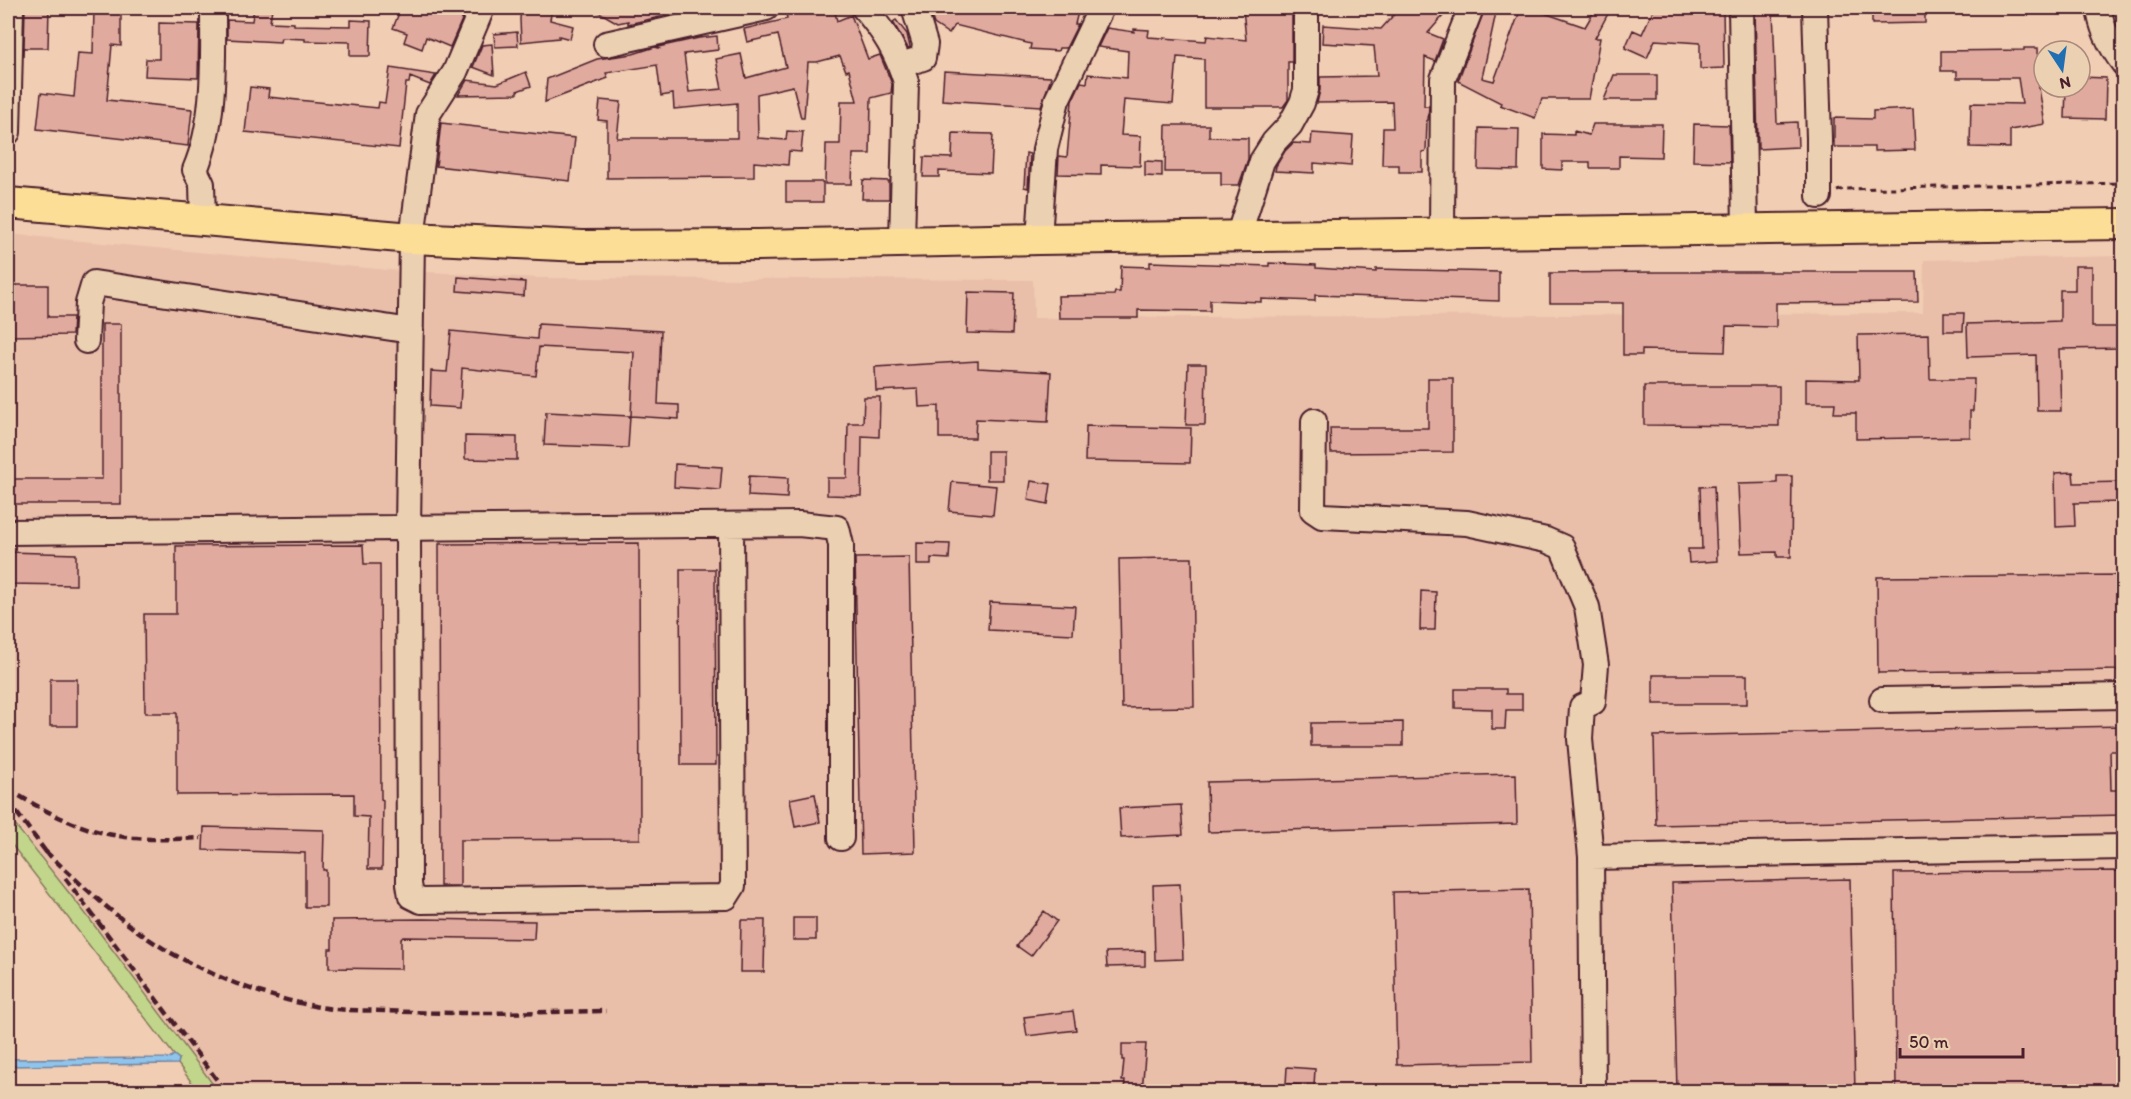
<svg xmlns="http://www.w3.org/2000/svg" width="2131" height="1099" font-family="Itim,sans-serif">
<style>
.built{fill:#e9bfaa}
.green{fill:#c2d68b;stroke:#867a5b;stroke-width:1.5}
.water{fill:#8fc5ed;stroke:#73839f;stroke-width:1.5}
.building{fill:#e1aa9e;stroke:#4a1f2b;stroke-width:1.5}
.lines{fill:none;stroke-linecap:round;stroke-linejoin:round}
.minor-casing{stroke:#4a1f2b;stroke-width:28}
.major-casing{stroke:#4a1f2b;stroke-width:34}
.path{stroke:#4a1f2b;stroke-width:3;stroke-dasharray:6 4.5;stroke-linecap:butt}
.minor{stroke:#ebd0b2;stroke-width:24}
.major{stroke:#fcde96;stroke-width:30}
.rail{stroke:#4a1f2b;stroke-width:4.5;stroke-dasharray:9 4.5;stroke-linecap:butt}
</style>
<rect width="100%" height="100%" fill="#f1cdb3"/>
<filter id="ink" filterUnits="userSpaceOnUse"><feTurbulence type="fractalNoise" baseFrequency=".0167" numOctaves="2"/><feDisplacementMap in="SourceGraphic" scale="12" xChannelSelector="R" yChannelSelector="G"/><feConvolveMatrix kernelMatrix="1 2 1 2 8 2 1 2 1" color-interpolation-filters="sRGB"/></filter>
<g filter="url(#ink)">
<path class="built" d="M8,234l380,36 152,8 493,2 1,38 889,-5 1,-53 199,-4v835h-1905l-210,-279z"/>
<path class="green" d="M8,816l77,97 133,178h-20l-20,-27 1,-5 -5,-4 -166,-215z"/>
<path class="water" d="M174,1055l5,4 -1,5 -170,2v-7l162,-1z"/>
<path class="building" d="M25,8h24l-1,40h-24z
M94,8h27v38l-9,-1 -5,55 85,9 -4,37 -151,-17 4,-36 33,4 4,-44 15,1z
M254,8h18l-2,14 24,1v2l57,1v-6l20,1 -1,35h-20v-14l-45,-1v-2l-24,-1 -1,4 -53,-3v-19l25,1z
M401,8h66l-17,39 -24,-10 -4,12 -18,-7 3,-9 -14,-5z
M521,8h31l-2,12 23,6 -3,13 -11,-3v2l-38,4 -1,-23z
M621,8h56l1,5 -50,11v-3l-10,2 -21,-12z
M817,8h17l3,13 14,-6 17,44 12,-4 12,29 -1,9 -20,5 -1,56h-17l-1,30h-27l1,-40h14l1,-43h16l-8,-31 -3,1 -6,-15 -23,6h-9l-4,56h-3l-8,-32 -36,8 1,44 28,2 1,-9 16,1 -2,20 -12,-1 -1,14 -34,-3v15l-147,1v-57l-9,-1 2,-20 21,2 -4,36h120v-35l-63,6 -1,-15 -12,2 -4,-31 -51,8 2,5 -63,24 2,-23 50,-20 36,-5 22,-7 4,1 -1,-1 41,-9 18,-2 1,14 -34,4 5,38 33,-3 -6,-30 25,-5 5,24 40,-11 -8,-32 -31,7 -3,-13 43,-10 -1,-6z
M931,8h148l-4,16h3l-12,24h-7l-1,3 -28,-2 1,-5 -76,-19 -6,9 -15,-10 -5,-15z
M1243,8h49v54h-4v38l-5,7h-79v-48l-27,-2 -4,47 -49,-4 -3,35 20,1 -1,30 -39,-1v10l-43,-1 1,-18 8,1 5,-56 9,-19 6,1 1,-9 39,4 1,-27 -30,-4 9,-19 27,4v-3l15,1 -1,7 58,4 1,-5 39,4z
M1400,8h50l-22,25 15,6 -8,22 -10,-4 -1,49h5l-1,14h-1l-1,31 -4,1v20h-23v-7h-17l1,-37h10l-1,-26 -75,1 3,-13v-13l57,-1 -3,-30 -52,-3 1,-18 58,4z
M1485,8h12l-15,70 12,3 27,-73h9l55,19 11,-19h15l-16,30h5l-11,61h-47l-7,19 -35,-13 1,-2 -43,-22z
M1654,8l46,2v-2h23l1,60 -24,1v-26l-45,-3 -8,18 -22,-10 8,-18 9,4z
M1755,8h18l4,115 20,-1 1,25 -40,2z
M1872,8h53v15l-53,1z
M896,20l11,14 3,13 -2,1 -15,-26z
M159,23l40,1 -1,54 -53,-2 1,-17h13z
M517,32l1,14 -23,1 -1,-13z
M492,44l2,31 -21,-8 9,-22z
M2024,48h14l1,40 6,36 -35,6v18l-40,-1 1,-44 51,1 -4,-26h-61v-7h-16v-20l83,-1z
M390,68l46,7 -6,10 -20,-8 -1,6h-3l-7,65 -154,-16 5,-45 19,2 -1,8 110,11 1,-6 6,1z
M944,71l107,6 -1,4 -9,25 -99,-6z
M526,72l5,14 -14,5v3l-59,1 9,-15 30,4z
M1614,75h43v25h-53z
M2080,77l26,1 -1,41 -40,-1 1,-31h14z
M1913,109l2,41 -41,1v-4h-40v-29l39,1v-8z
M441,123l134,15 -5,43 -134,-15z
M1593,124h69l-1,33 -42,-1v12h-29v-6h-28v8l-19,-1v-35l31,1v-4l15,4z
M1694,124l35,1 1,37 -37,-1z
M1166,125h43v12l39,1v21l-9,26h-18v-13h-56z
M1479,128l40,1 -1,41 -40,-1z
M953,133l40,1 -2,39 -52,-2v6h-16l1,-20 28,1z
M1312,133l41,3 -2,30 -37,-3v10l-39,-2 1,-5 9,-15 8,-8 18,1z
M1026,153l4,1 -2,34 -4,-1z
M1145,161l17,1v15l-17,-1z
M863,180l26,1v18h-27z
M786,182h37v20h-37z
M1150,262l119,4v-3l47,2v3l60,4v-3l123,3v29l-184,-6v6l-54,-2v3l-51,-2v11l-72,-1v8h-79l-1,-22 56,-1 1,-3h5l1,-26 29,1z
M2075,266h17v61h32v21l-65,1 2,62h-24l-1,-56 -68,2 -1,-33 93,-3v-31h15z
M1657,272h260l1,30 -142,1v24l-50,-1 -1,26 -83,-2v5h-19v-52h-73v-30z
M458,277l67,5 -1,14 -67,-5z
M8,285h40v32h25l-1,18 -64,1z
M968,292l46,1 -2,41 -45,-1z
M1944,313h20l-1,18h-19z
M102,324h19v180h-113v-25h94z
M538,324l123,7 -3,73 21,1v14l-48,-3 3,-64 -95,-5 -3,29 -74,-8 -2,40 -30,-2 1,-35 16,1 4,-41 86,8z
M1929,334l1,45h44l-1,32h-3v26l-114,2v-26h-22l1,-10h-29v-24l53,1 -1,-45z
M978,361v7l73,4 -3,50 -72,-3 -1,19h-36v-32l-20,1 -1,-18 -42,2 -1,-24z
M1188,364h18l-1,61h-19z
M1428,378h25v74l-122,1 -1,-25h98z
M1644,386h135v40l-135,-1z
M864,397h16l-1,40 -17,-1 -1,60 -34,-1v-17h20l1,-55h15z
M546,412l84,4 -2,32 -84,-3z
M1086,426l105,2 -1,35 -105,-2z
M465,436l52,1v23l-52,-1z
M987,451h16v29h-16z
M675,464l47,3 -2,23 -46,-3z
M2073,472l1,11 50,-1v20l-50,1 1,23 -19,1 -1,-54z
M749,476l39,2 -1,20 -39,-2z
M1777,476h15l-1,81h-14v-5l-36,1 -3,-69 39,-1z
M1031,481l20,3 -3,20 -20,-4z
M952,482l44,4 -3,29 -44,-4z
M1714,486l3,75 -28,2 -1,-14h14l-2,-62z
M639,543l1,296 -180,1v46h-20l-1,-342z
M917,543l33,1 -1,15 -18,-1v7h-14z
M363,545l1,19h16l1,235 2,1 -1,69h-14l1,-52 -15,-1v-22l-177,1v-82h-32l-1,-99h32v-68z
M8,552l68,2v31l-68,-1z
M909,557l6,295 -54,2 -6,-296z
M1168,558h24l2,149 -72,1 -3,-149z
M680,569h35l1,196h-35z
M2124,575v95l-246,3 -1,-96z
M1421,591l15,1 -1,38h-15z
M990,602l85,4 -2,28 -85,-4z
M1653,675h94v29h-94z
M50,679h27v47h-27z
M1455,689h51v5h16v16h-16l-1,19h-13v-20l-37,-1z
M1403,722v24h-92v-23z
M2124,726v25h-14l1,39h13v25l-468,10 -2,-89z
M1516,774l1,50 -309,8 -1,-50z
M815,794l5,28 -25,5 -5,-28z
M1181,805l2,30 -62,3 -2,-30z
M204,827l120,3 -1,40h3v37h-21v-54l-102,-3z
M2124,871v221h-228l-2,-219z
M1850,879l5,213h-178l-5,-209z
M1180,884l3,75 -28,1 -2,-75z
M1529,889l3,173 -135,3 -4,-173z
M1044,911l13,10 -26,35 -14,-10z
M793,918h23v22h-23z
M424,919l111,2 -1,18 -131,-2 -2,2v30l-72,-1v-19h3v-29z
M741,920h24l-1,52h-24z
M1145,951v15l-38,1 -1,-15z
M1073,1011l3,19 -49,6 -3,-19z
M1122,1044h24l-4,48h-18l1,-11h-3l2,-21h-2z
M1287,1067l28,2 -1,17 -28,-2z"/>
<g class="lines">
<defs>
<path id="minor" d="M482,8l-27,64 -27,42 -16,124 -4,291 1,355 2,12 10,5 305,-4 7,-11 -2,-361
M864,8c21,25 32,42 42,74l-4,159
M1741,8l4,220
M1815,8l4,130v58
M2099,8c2,21 12,39 25,56
M606,44l160,-36
M901,65l22,-7 2,-14 -11,-36
M8,132l3,-124
M203,220l-1,-36 -7,-14c21,-49 18,-110 18,-162
M1442,233l1,-154 28,-71
M1238,237l24,-76 12,-19 16,-17 12,-22 4,-13v-82
M1039,239l6,-90 12,-49 44,-92
M86,341l2,-38 6,-20 317,48
M1314,421l-1,89 9,6 145,7 79,17 16,7 25,60 9,58 -3,37 -11,5 -2,32 11,118 2,235
M8,532l791,-8 38,4 4,17v293
M1882,700l242,-4
M1591,857l533,-10"/>
<path id="major" d="M8,203l404,35 170,8 176,-1 281,-6 1085,-15"/>
</defs>
<use href="#minor" class="minor-casing"/>
<use href="#major" class="major-casing"/>
<path class="path" d="M1837,191l7,-2 280,-6"/>
<use href="#minor" class="minor"/>
<use href="#major" class="major"/>
<path class="rail" d="M8,789c39,24 81,46 128,49 22,2 44,1 65,0
M8,801l41,55
M45,851c40,37 80,76 128,103 43,24 93,43 141,52 24,5 48,4 73,5 72,4 146,1 219,0
M65,878l161,214"/>
</g>
</g>
<rect width="2131" height="1099" fill="none" stroke="#ebd0b2" stroke-width="30"/>
<rect x="15" y="15" width="2101" height="1069" fill="none" stroke="#4a1f2b" stroke-width="2" filter="url(#ink)"/>
<g transform="translate(2062 69) rotate(167)"><circle r="28" fill="#ebd0b2" stroke="#ab897c" stroke-width="1.5"/>
<path d="M0-4.5L10 22L0 15L-10 22Z" fill="#1f6fb2"/>
<text y="-9" font-size="16" font-weight="bold" text-anchor="middle" fill="#4a1f2b">N</text>
</g>
<path d="M1900 1048v9h123v-9" fill="none" stroke="#4a1f2b" stroke-width="3"/>
<text x="1909" y="1048" font-size="18" fill="#4a1f2b" stroke="#ebd0b2" stroke-width="4.5" paint-order="stroke">50 m</text>
</svg>
